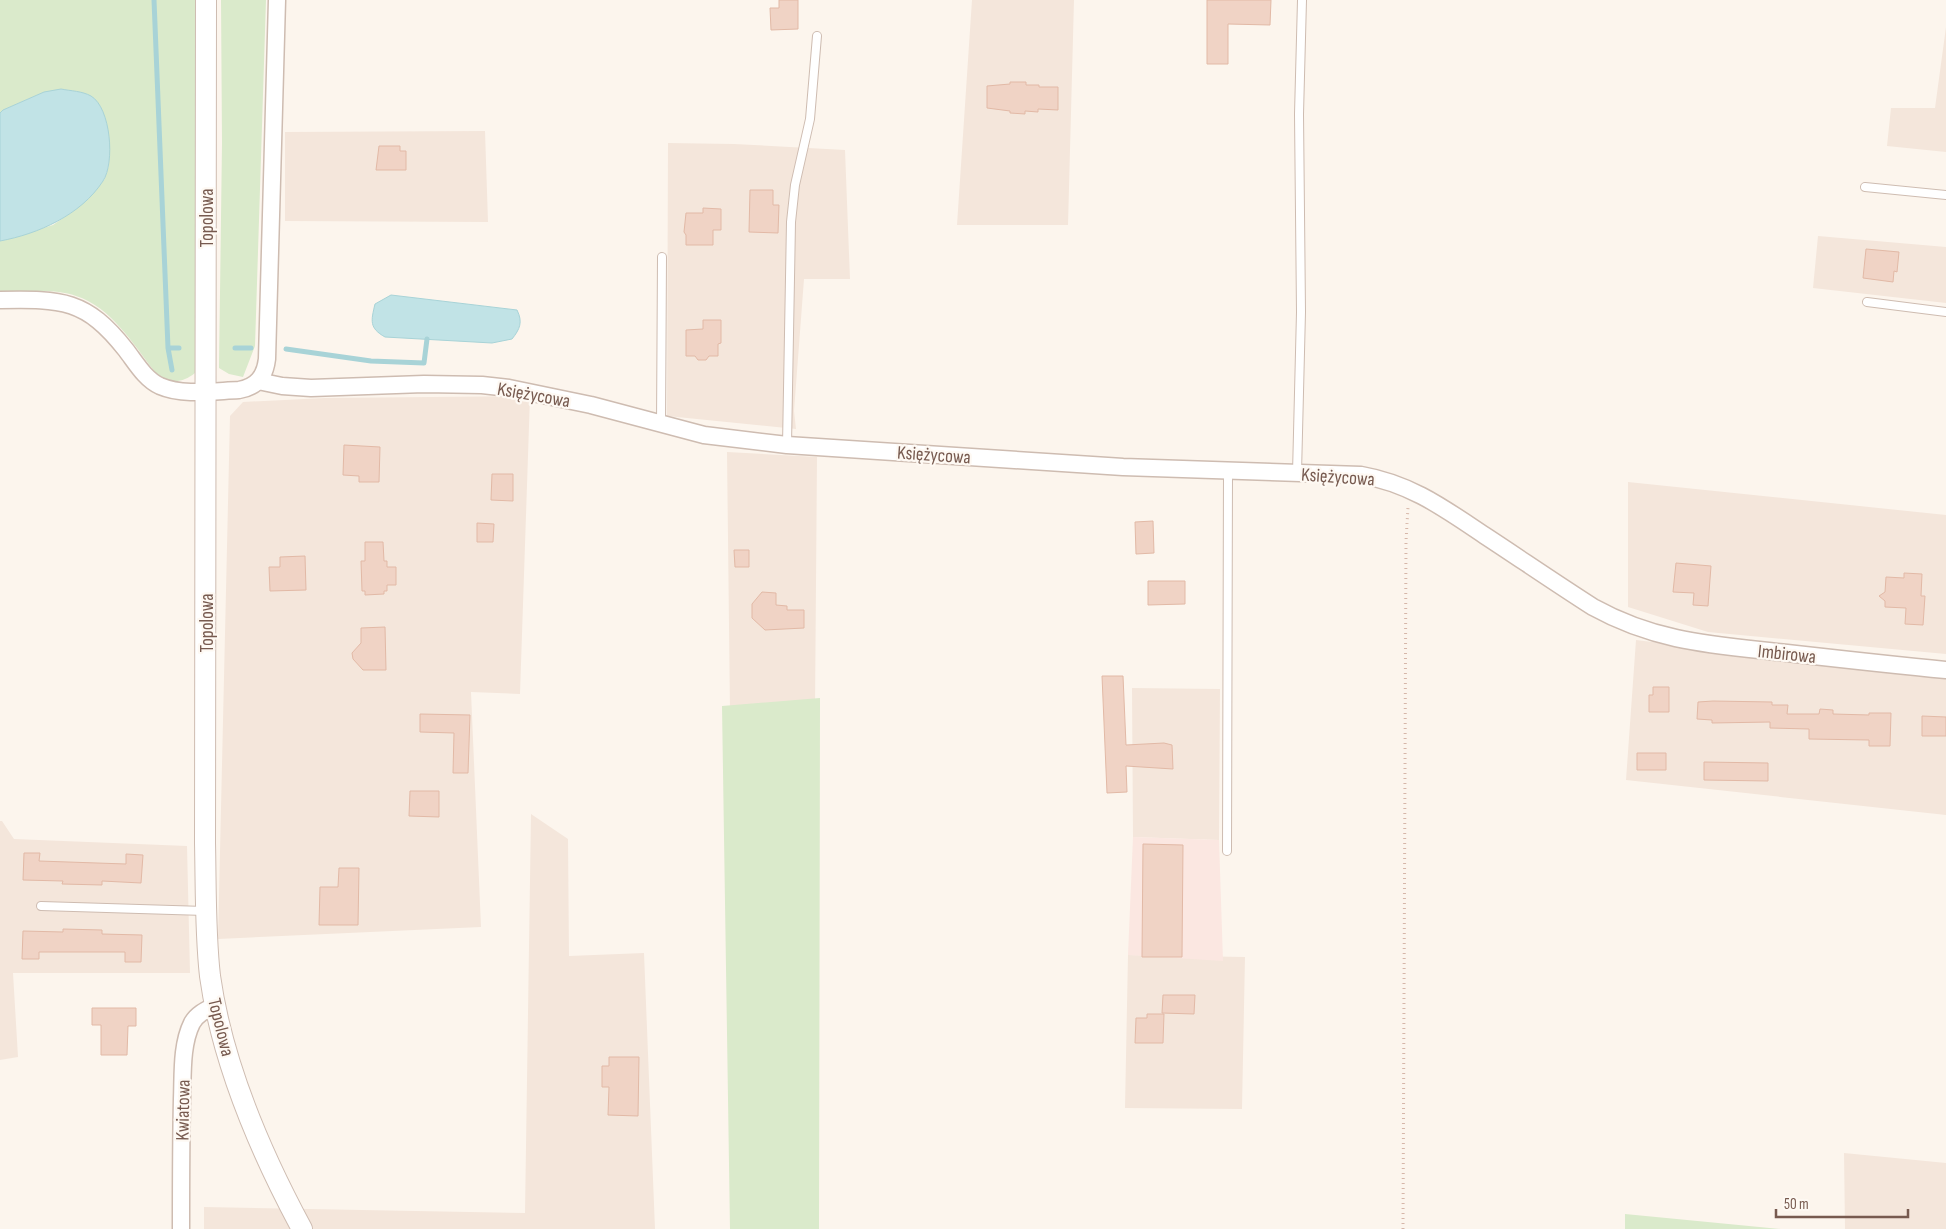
<svg xmlns="http://www.w3.org/2000/svg" width="1946" height="1229" font-family="'Sofia Sans Condensed',sans-serif">
<style>
.residential{fill:#f4e6db}
.commercial{fill:#fbe7e1}
.green{fill:#daeacb}
.water{fill:#c1e3e6;stroke:#a8d3d7}
.lines{fill:none;stroke-linecap:round;stroke-linejoin:round}
.stream{stroke:#a8d3d7;stroke-width:5}
.building{fill:#f0d3c5;stroke:#e2b9a6}
.service-casing{stroke:#cebcb1;stroke-width:10}
.minor-casing{stroke:#cebcb1;stroke-width:19}
.tertiary-casing{stroke:#cebcb1;stroke-width:22}
.path{stroke:#d6b6a8;stroke-width:3;stroke-dasharray:1 4;stroke-linecap:butt}
.service{stroke:#fff;stroke-width:8}
.minor{stroke:#fff;stroke-width:16}
.tertiary{stroke:#fff;stroke-width:20}
.labels{text-anchor:middle;stroke-width:4.5;stroke-linejoin:round;paint-order:stroke}
.street-label{font-size:19px;fill:#775a4f;stroke:#fef9f3}
</style>
<rect width="100%" height="100%" fill="#fcf5ed"/>
<path class="residential" d="M972,0h102l-6,225h-111z
M1946,27v125l-59,-6 4,-38h44z
M485,131l3,91 -203,-1v-89z
M668,143l66,1 111,6 5,129h-46l-10,132 2,18 -129,-13z
M1818,236l128,11v56l-133,-15z
M530,396l-10,298 -49,-2 10,235 -263,12 12,-523 13,-14 82,-4z
M727,452l90,5 -2,252 -85,2z
M1628,482l318,33v139l-238,-22 -80,-25z
M1636,640l310,38v137l-320,-35z
M1132,688l88,1 -1,151 -86,-3z
M531,814l37,25 1,117 75,-3 11,276h-451v-22l321,6z
M0,821h2l12,18 173,7 3,127h-177l5,84 -18,3z
M1128,955l117,2 -3,152 -117,-1z
M1844,1153l102,10v66h-101z"/>
<path class="commercial" d="M1133,837l86,3 4,121 -95,-6z"/>
<path class="green" d="M0,0h196l2,362 -3,11c-14,11 -26,11 -40,-1 -22,-28 -44,-65 -79,-76 -23,-8 -52,-4 -76,-3v-52l53,-16 23,-16 28,-29 5,-15v-21l-31,-52c-32,-5 -46,6 -74,18l-4,3z
M221,0h45l-11,346 -12,31 -14,-3 -10,-6 3,-225z
M820,698l-1,531h-89l-8,-523z
M1625,1214l156,15h-156z"/>
<path class="water" d="M61,89c10,2 21,2 30,7 20,12 24,67 12,85 -22,34 -65,53 -103,60v-128l3,-3 41,-18z
M391,295l126,15c6,12 3,19 -5,29l-20,4 -107,-6c-16,-9 -14,-16 -10,-33z"/>
<g class="lines">
<path class="stream" d="M154,0l14,348 4,22
M168,348h11
M235,348h16
M286,349l85,12 53,2 3,-24"/>
</g>
<path class="building" d="M779,0h19v29l-27,1 -1,-22h9z
M1207,0h64l-1,25 -42,-1v40h-21z
M1010,82h16v3h13v2h19v23l-20,-1v3l-13,-1v3l-15,-1v-2l-23,-3v-22l23,-2z
M379,146h21v5h6v19h-30z
M750,190h23v15h6l-1,28 -29,-1z
M703,208l18,1v21h-8v15h-27v-10l-2,-3 2,-19h17z
M1866,249l33,3 -2,20 -3,-1 -1,11 -30,-4z
M703,320h18v23l-3,1v12h-9l-3,4h-8l-3,-4h-9v-26l17,-1z
M344,445l36,2 -1,35h-20v-6l-16,-1z
M492,474h21v27l-22,-1z
M1153,521l1,32 -18,1 -1,-32z
M477,523l17,1 -1,18h-16z
M365,542h18l1,19h3v6h9v18h-9v6h-3v3l-19,1v-4h-3l-1,-30h4z
M734,550h15v17h-14z
M305,556l1,34 -36,1 -1,-24h11v-10z
M1676,563l35,3 -3,40 -15,-1 1,-12 -21,-1z
M1904,573l18,1 -1,22h4l-2,29 -18,-1 1,-16 -21,-1v-6l-6,-5 6,-4 1,-15 18,1z
M1148,581h37v23l-37,1z
M762,592l14,1v12l11,1v4h17v18l-39,2 -13,-12v-14z
M385,627l1,43h-23l-10,-11 -1,-6 9,-10v-15z
M1102,676h21l3,69 38,-2 8,2 1,24 -47,-3 1,26 -20,1z
M1653,687h16v25h-20v-17h4z
M1713,701l59,1v3h16l-1,9h32l1,-5 13,1v4l36,1v-2h22l-1,33h-21v-6l-60,-1v-10l-39,-1v-6l-58,1v-3l-15,-1 1,-17z
M420,714l50,1 -2,58h-15l1,-40 -34,-1z
M1922,716l24,1v19h-24z
M1637,753h29v17h-29z
M1704,762l64,1v18l-64,-1z
M410,791h29v26l-30,-1z
M1143,844l40,1 -1,112h-40z
M24,853h16l-1,8 87,3v-10l17,1 -2,28 -39,-2v4l-40,-1 1,-3 -40,-1z
M339,868h20l-1,57h-39l1,-38h18z
M63,929l39,1v4l40,1 -1,27h-16v-10h-86v7h-17l1,-28 40,1z
M1163,995h32l-1,19 -32,-1z
M92,1008h44v18h-8l-1,29h-26v-30h-9z
M1147,1014h17l-1,29h-28l1,-25h11z
M609,1057h30l-1,59 -30,-1 1,-28h-7v-21h7z"/>
<g class="lines">
<defs>
<path id="service" d="M1865,187l81,8
M1867,302l79,10
M661,425l1,-168
M787,445l4,-223 4,-37 15,-66 7,-83
M1297,473l4,-161 -2,-198 3,-114
M1227,851l1,-379
M41,906l164,5"/>
<path id="minor" d="M0,300c62,-1 86,-1 126,50 10,13 19,29 34,36 23,10 54,5 79,4 18,-3 26,-14 28,-31l10,-359
M258,381l24,5 29,2 113,-4 58,1 27,3 82,17 113,30 83,10 336,22 238,8c51,9 84,34 126,62 35,23 70,47 106,70 65,36 123,38 194,46 53,6 106,12 159,17
M181,1229c0,-43 0,-87 1,-130 1,-24 -1,-54 10,-76 5,-9 14,-13 24,-18"/>
<path id="tertiary" d="M206,0l-1,843c1,44 0,89 5,133 12,86 51,177 92,253"/>
</defs>
<use href="#service" class="service-casing"/>
<use href="#minor" class="minor-casing"/>
<use href="#tertiary" class="tertiary-casing"/>
<path class="path" d="M1403,1229l3,-688 2,-34"/>
<use href="#service" class="service"/>
<use href="#minor" class="minor"/>
<use href="#tertiary" class="tertiary"/>
</g>
<g class="labels">
<g class="street-label">
<text transform="translate(206 218) rotate(-90)" y="7">Topolowa</text>
<text transform="translate(534 394) rotate(10)" y="7">Księżycowa</text>
<text transform="translate(934 454) rotate(4)" y="7">Księżycowa</text>
<text transform="translate(1338 476) rotate(4)" y="7">Księżycowa</text>
<text transform="translate(206 623) rotate(-90)" y="7">Topolowa</text>
<text transform="translate(1787 653) rotate(6)" y="7">Imbirowa</text>
<text transform="translate(222 1027) rotate(76)" y="7">Topolowa</text>
<text transform="translate(182 1110) rotate(-89)" y="7">Kwiatowa</text>
</g>
</g>
<path d="M1776 1209v8h132v-8" fill="none" stroke="#775a4f" stroke-width="2.5"/>
<text x="1784" y="1209" font-size="15" fill="#775a4f" stroke="#fef9f3" stroke-width="4" paint-order="stroke">50 m</text>
</svg>
